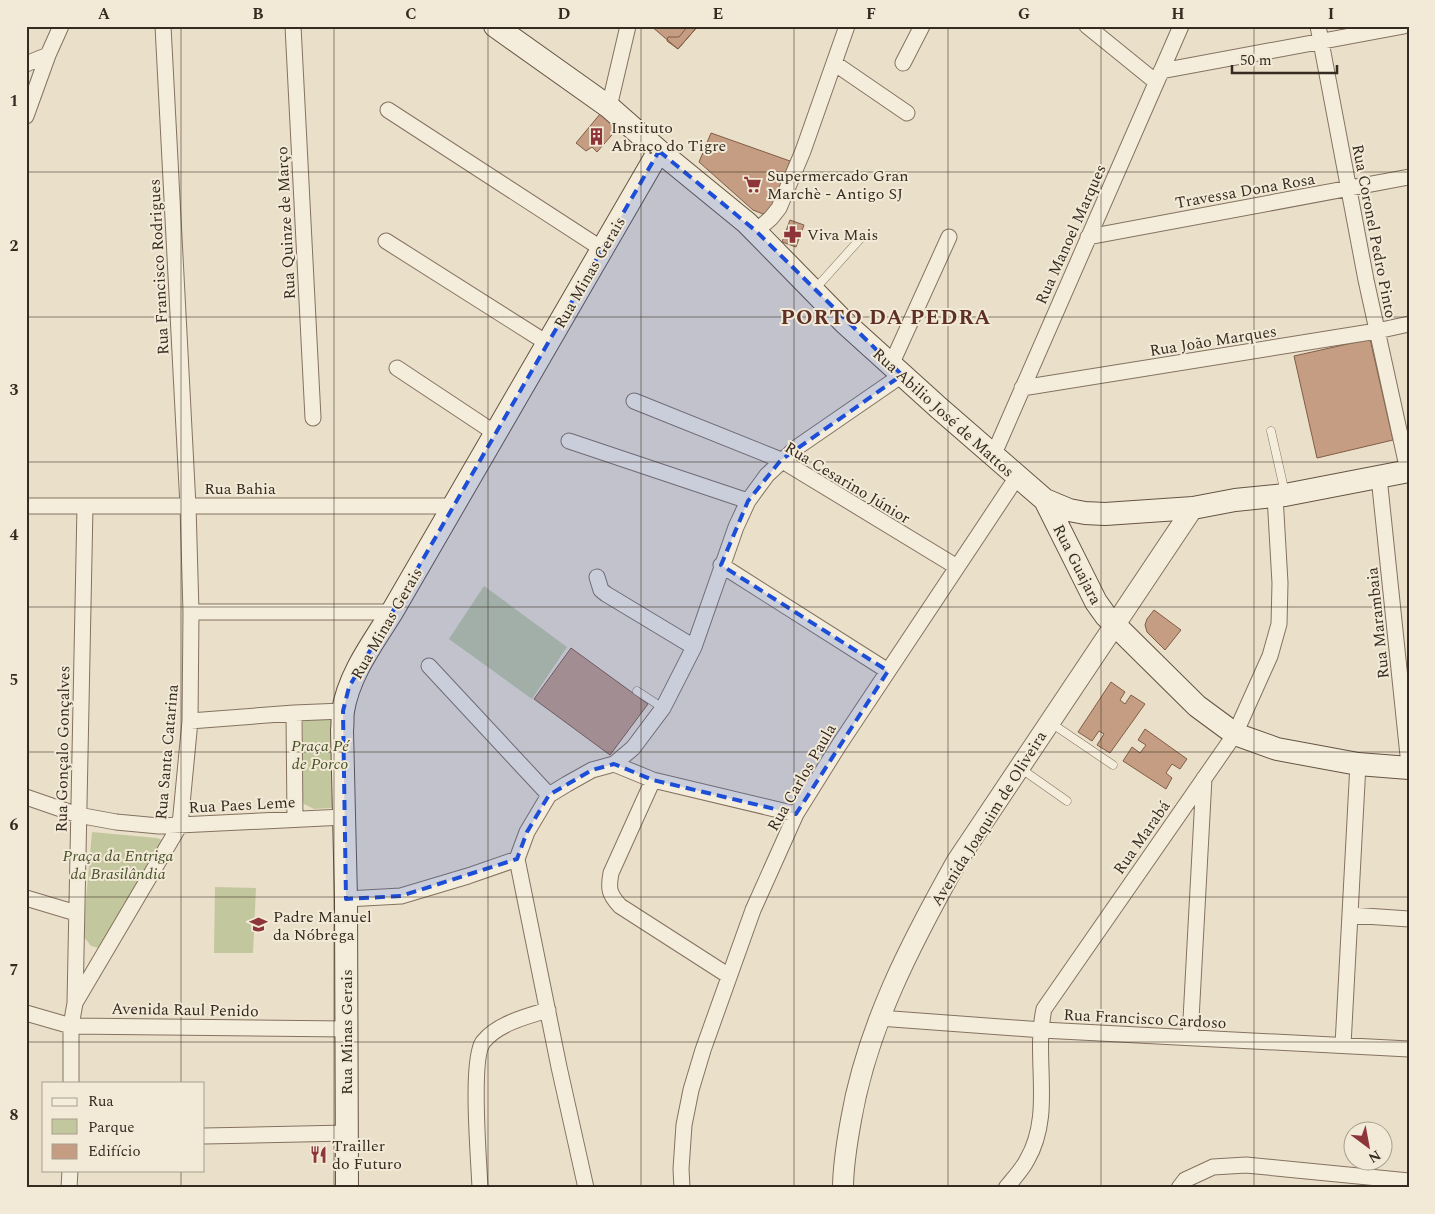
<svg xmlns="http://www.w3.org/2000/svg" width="1435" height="1214" font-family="Spectral,serif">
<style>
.green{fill:#c3c79d}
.building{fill:#c49d82;stroke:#815d48}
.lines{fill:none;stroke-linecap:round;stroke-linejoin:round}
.service-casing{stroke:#84725f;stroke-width:9}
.minor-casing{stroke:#84725f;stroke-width:17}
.tertiary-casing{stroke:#84725f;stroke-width:22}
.secondary-casing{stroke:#665442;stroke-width:24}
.service{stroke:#f5eddb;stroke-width:8}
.minor{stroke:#f5eddb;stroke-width:15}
.tertiary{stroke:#f5eddb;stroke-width:20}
.secondary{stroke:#f5eddb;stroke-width:22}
.marked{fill:#1d4ed8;fill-opacity:0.2;stroke:#1d4ed8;stroke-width:4;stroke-dasharray:10 6;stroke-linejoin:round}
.grid{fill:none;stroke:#362b21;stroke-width:1;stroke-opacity:0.55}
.labels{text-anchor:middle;stroke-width:4;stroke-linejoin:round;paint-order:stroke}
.poi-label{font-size:16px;fill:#362b21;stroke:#f2ead7;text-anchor:start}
.street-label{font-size:16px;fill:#362b21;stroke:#f2ead7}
.park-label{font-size:16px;font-style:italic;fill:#47512a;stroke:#f2ead7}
.district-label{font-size:21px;font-weight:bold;letter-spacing:1px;fill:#5e3025;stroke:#f2ead7}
.neatline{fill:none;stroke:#362b21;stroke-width:2}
.grid-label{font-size:16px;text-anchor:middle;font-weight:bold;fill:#362b21}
</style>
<rect width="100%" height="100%" fill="#eadfc9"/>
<path class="green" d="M484,586l83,61 -35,52 -83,-60z
M303,719h32l1,84 -4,5 -18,1 -10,-5 -2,-5z
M92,832l65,6 8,3 -66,107 -8,-2 -7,-9v-15z
M215,887l41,1 -3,65h-39z"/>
<path class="building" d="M651,26h47l-20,23z
M688,26h10l-20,23 -11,-8 1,-4h11z
M600,114l18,14 -21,24 -5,-5 -6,4 -10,-8z
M711,133l79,28 -17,46 -4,5 -6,2 -10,-4 -54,-48z
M790,220l14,5 -8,22 -14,-5z
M1370,339l23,101 -76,18 -23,-102z
M1154,610l27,20 -16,20 -18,-18 -2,-7 2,-6z
M571,648l77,56 -38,51 -76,-56z
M1111,682l14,10 -5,8 5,4 6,-9 14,9 -35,49 -13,-8 7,-11 -5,-3 -7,10 -14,-9z
M1145,729l42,30 -7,10 -8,-5 -6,9 6,5 -6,11 -43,-28 9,-14 8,6 6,-8 -8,-5z"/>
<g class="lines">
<defs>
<path id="service" d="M815,289l45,-50
M1271,431l14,62
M637,691l26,17
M1051,723l62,42
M1020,768l47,33"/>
<path id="minor" d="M293,26l20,392
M1087,26l69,56
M1318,26l48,254 42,191
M834,63l73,50
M903,63l19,-37
M26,64l22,-9
M1161,71l243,-45
M609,107l19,-81
M388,110l214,139
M26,116l22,-61 13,-29
M756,231l15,-13 8,-10 24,-57 44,-125
M1088,237l321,-60
M386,241l161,102
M891,365l58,-128
M397,368l98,65
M1022,388l355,-57 32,-7
M634,401l147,59 176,107
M569,441l179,60
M993,456l188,-430
M1379,477l30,288
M26,506h427
M721,565l167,106
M597,577l4,13 5,4 88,53
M191,612h201
M429,666l120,129
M294,713l1,106
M190,721l104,-8 49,-2
M614,764l39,16 143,34
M653,780l-42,93c-3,16 -2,21 9,33l109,70
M26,797l52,18 38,7 43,4 185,-9
M26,898l50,15
M346,899l55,-3 67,-20 49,-17
M1350,915l59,4
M75,1003l105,-178 10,-104 1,-109 -3,-106 -25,-480
M26,1013l45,13 275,3
M879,1018l163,12 367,19
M1190,1038l14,-260
M1343,1045l15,-281
M71,1083v-57l4,-23 10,-497
M204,1136l143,-3
M69,1188l1,-18
M480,1188c-1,-27 -10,-128 3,-146 14,-18 44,-26 65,-32
M586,1188l-27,-121 -42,-208 10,-27 22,-37 18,-11 25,-14 22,-6 19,-16 30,-40 31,-61 42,-120 12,-26 19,-26 29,-27 106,-73
M682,1188l-1,-19 3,-44 7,-35 12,-40 50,-140 43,-96 43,-69 178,-268
M1006,1188c7,-9 16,-18 21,-28 27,-46 6,-101 17,-151l191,-275 35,-78 9,-32 1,-41 -5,-87
M1179,1188l6,-8 28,-13 33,-2 163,16"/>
<path id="tertiary" d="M843,1188c0,-23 4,-46 8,-68 16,-93 60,-177 106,-259l236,-353"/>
<path id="secondary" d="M495,26l114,81 50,44 88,72 98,100 94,85 106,92 24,10 16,3 20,1 88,-6 42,-8 50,-5 124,-24
M1045,500l51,102 10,14 91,90 38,28 42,15 81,15 51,4
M347,1188l-1,-289 -4,-169c1,-6 0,-13 1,-19 6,-37 30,-68 49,-99l267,-461"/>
</defs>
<use href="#service" class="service-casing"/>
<use href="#minor" class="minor-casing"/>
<use href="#tertiary" class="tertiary-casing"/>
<use href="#secondary" class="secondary-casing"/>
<use href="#service" class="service"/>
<use href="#minor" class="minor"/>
<use href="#tertiary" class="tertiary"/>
<use href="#secondary" class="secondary"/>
</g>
<path class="marked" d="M659,151l97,80 146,144 -121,85 -33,41 -27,64 167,106 -92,143 -143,-34 -39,-16 -22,6 -43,25 -22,37 -10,27 -116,37 -55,3 -3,-188 6,-24z"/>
<path class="grid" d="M181,26v1057M334,26v1162M488,26v1162M641,26v1162M794,26v1162M948,26v1162M1101,26v1162M1254,26v1162M26,172h1383M26,317h1383M26,462h1383M26,607h1383M26,752h1383M26,897h1383M26,1042h1383M181,1170v18"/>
<defs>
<symbol id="building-bare" viewBox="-9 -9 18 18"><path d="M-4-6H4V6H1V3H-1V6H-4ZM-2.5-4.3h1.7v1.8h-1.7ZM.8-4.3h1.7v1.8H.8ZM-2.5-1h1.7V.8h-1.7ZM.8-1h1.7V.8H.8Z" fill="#8d3538" stroke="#f2ead7" stroke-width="2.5" paint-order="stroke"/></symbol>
<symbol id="supermarket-bare" viewBox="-9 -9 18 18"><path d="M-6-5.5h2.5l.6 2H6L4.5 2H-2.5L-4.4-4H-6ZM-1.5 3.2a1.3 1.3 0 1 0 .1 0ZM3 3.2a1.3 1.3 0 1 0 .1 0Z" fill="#8d3538" stroke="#f2ead7" stroke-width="2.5" paint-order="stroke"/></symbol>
<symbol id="pharmacy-bare" viewBox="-9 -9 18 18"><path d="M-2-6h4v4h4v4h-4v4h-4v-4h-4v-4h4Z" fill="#8d3538" stroke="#f2ead7" stroke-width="2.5" paint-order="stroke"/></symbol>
<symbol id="school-bare" viewBox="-9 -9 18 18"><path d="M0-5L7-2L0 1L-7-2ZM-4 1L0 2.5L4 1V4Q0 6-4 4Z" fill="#8d3538" stroke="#f2ead7" stroke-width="2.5" paint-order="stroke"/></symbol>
<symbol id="restaurant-bare" viewBox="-9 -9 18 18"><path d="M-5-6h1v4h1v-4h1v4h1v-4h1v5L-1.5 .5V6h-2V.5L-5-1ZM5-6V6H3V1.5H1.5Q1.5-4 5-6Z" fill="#8d3538" stroke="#f2ead7" stroke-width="2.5" paint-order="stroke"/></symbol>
</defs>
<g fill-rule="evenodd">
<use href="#building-bare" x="584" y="124" width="25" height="25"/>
<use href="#supermarket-bare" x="740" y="172" width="25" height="25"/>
<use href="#pharmacy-bare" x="780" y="222" width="25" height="25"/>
<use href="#school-bare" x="246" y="912" width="25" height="25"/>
<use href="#restaurant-bare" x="306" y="1142" width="25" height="25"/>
</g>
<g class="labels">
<g class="poi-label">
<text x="611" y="133">Instituto<tspan x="611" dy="18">Abraço do Tigre</tspan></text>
<text x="767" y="181">Supermercado Gran<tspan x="767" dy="18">Marchè - Antigo SJ</tspan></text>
<text x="807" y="240">Viva Mais</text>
<text x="273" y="922">Padre Manuel<tspan x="273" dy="18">da Nóbrega</tspan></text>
<text x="332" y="1151">Trailler<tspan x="332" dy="18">do Futuro</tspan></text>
</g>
<g class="street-label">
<text transform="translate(1245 190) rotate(-10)" y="6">Travessa Dona Rosa</text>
<text transform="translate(285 223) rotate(-93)" y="6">Rua Quinze de Março</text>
<text transform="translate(1375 231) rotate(79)" y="6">Rua Coronel Pedro Pinto</text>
<text transform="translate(1070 234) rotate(-66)" y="6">Rua Manoel Marques</text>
<text transform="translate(158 267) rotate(-93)" y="6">Rua Francisco Rodrigues</text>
<text transform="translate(589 272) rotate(-60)" y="6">Rua Minas Gerais</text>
<text transform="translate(1213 340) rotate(-9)" y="6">Rua João Marques</text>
<text transform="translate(944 412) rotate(42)" y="6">Rua Abilio José de Mattos</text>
<text transform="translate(848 482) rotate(31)" y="6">Rua Cesarino Júnior</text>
<text x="240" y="494">Rua Bahia</text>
<text transform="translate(1078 564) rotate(63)" y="6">Rua Guajara</text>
<text transform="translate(386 623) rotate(-60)" y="6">Rua Minas Gerais</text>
<text transform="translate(1377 623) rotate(-96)" y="6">Rua Marambaia</text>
<text transform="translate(62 749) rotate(-89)" y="6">Rua Gonçalo Gonçalves</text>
<text transform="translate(166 752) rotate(-85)" y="6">Rua Santa Catarina</text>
<text transform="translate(801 777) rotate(-60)" y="6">Rua Carlos Paula</text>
<text transform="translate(242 804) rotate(-3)" y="6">Rua Paes Leme</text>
<text transform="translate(988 818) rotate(-58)" y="6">Avenida Joaquim de Oliveira</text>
<text transform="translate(1141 837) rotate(-55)" y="6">Rua Marabá</text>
<text transform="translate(185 1009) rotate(1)" y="6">Avenida Raul Penido</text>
<text transform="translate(1145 1018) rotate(3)" y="6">Rua Francisco Cardoso</text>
<text transform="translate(346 1032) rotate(-90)" y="6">Rua Minas Gerais</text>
</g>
<g class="park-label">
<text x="320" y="751">Praça Pé<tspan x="320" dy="18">de Porco</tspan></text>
<text x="118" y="861">Praça da Entriga<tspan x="118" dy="18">da Brasilândia</tspan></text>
</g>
<g class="district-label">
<text x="886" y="324">PORTO DA PEDRA</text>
</g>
</g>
<rect width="1435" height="1214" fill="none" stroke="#f2ead7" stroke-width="55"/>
<rect x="42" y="1082" width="162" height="90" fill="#f2ead7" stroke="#a79e8e"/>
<rect x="52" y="1098" width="25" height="8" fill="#f5eddb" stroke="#a79e8e"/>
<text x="88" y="1106" font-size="15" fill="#362b21">Rua</text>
<rect x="52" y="1119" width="25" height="15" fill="#c3c79d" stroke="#a79e8e"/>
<text x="88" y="1132" font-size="15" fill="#362b21">Parque</text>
<rect x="52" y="1144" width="25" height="15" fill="#c49d82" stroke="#a79e8e"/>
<text x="88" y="1156" font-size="15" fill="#362b21">Edifício</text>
<g transform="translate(1368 1146) rotate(148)"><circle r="24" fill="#f2ead7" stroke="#a79e8e"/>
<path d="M0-4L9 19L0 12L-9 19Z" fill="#8d3538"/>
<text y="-8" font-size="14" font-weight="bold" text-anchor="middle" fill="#362b21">N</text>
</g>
<path d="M1232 65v8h105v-8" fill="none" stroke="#362b21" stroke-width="2.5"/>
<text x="1240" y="65" font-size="15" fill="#362b21" stroke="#f2ead7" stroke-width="4" paint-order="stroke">50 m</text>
<rect x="28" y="28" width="1380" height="1158" class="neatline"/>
<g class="grid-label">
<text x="104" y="19">A</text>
<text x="258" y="19">B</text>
<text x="411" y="19">C</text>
<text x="564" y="19">D</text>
<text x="718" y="19">E</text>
<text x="871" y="19">F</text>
<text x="1024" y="19">G</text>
<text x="1178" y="19">H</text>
<text x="1331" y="19">I</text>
<text x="14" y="106">1</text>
<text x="14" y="251">2</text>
<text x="14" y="395">3</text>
<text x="14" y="540">4</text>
<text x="14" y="685">5</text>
<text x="14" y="830">6</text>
<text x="14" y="975">7</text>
<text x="14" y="1120">8</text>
</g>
</svg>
